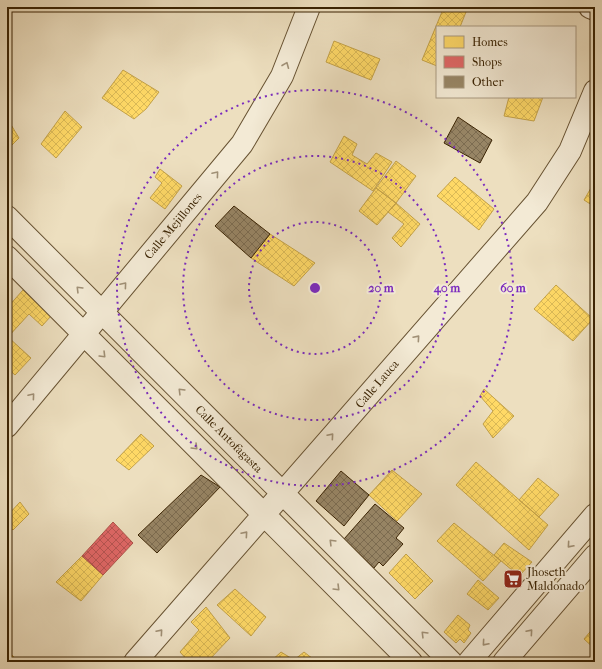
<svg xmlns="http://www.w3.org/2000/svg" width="602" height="669" font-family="'IM FELL French Canon',serif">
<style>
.homes{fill:url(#homes-cross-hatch);stroke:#c4a248}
.shops{fill:url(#shops-cross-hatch);stroke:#ae5248}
.building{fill:url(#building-cross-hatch);stroke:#3a2303}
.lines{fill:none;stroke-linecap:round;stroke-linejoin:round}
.minor-casing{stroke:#675232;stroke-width:24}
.minor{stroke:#f3ead5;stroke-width:22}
.oneway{stroke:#a09076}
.ring{fill:none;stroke:#7b2cbf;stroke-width:2;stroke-dasharray:2 4}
.labels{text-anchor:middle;stroke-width:4;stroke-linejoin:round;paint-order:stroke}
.street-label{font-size:12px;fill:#3a2303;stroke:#f3ead5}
.poi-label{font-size:12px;fill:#3a2303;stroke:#f3ead5;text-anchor:start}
.centre{fill:#7b2cbf;stroke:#f3ead5;stroke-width:2}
.ring-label{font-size:12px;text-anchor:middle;font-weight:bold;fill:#7b2cbf;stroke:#f3ead5;stroke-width:4;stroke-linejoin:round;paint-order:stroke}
</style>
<defs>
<pattern id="homes-cross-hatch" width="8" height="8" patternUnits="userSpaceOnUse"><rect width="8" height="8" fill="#ffd966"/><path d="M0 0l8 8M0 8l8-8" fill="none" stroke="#dbba57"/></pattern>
<pattern id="shops-cross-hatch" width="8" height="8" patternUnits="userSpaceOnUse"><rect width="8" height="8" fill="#e06666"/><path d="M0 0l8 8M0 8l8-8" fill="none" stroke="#b75452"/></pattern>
<pattern id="building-cross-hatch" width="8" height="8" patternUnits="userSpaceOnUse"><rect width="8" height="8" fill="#978565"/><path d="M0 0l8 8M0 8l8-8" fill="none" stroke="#7c6c51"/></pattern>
</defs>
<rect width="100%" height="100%" fill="#eddfbf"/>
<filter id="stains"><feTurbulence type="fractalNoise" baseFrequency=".005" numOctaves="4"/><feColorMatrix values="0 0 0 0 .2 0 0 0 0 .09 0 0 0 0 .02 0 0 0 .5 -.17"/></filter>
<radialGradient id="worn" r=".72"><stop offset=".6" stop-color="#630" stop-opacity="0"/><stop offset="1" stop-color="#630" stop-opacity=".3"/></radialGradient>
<path class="homes" d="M444,7h24l-8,20h-23v39l-15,-6z
M334,41l46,18 -9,21 -45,-18z
M123,70l36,22 -13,17 -12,10 -32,-21z
M509,97h34l-9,24 -30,-5z
M65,111l17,16 -26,31 -15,-14z
M10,123l9,15 -12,12v-24z
M344,136l13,8 -5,11 15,9 9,-11 16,9 -19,29 -43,-29z
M396,161l20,15 -20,27 -20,-15z
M160,169l22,17 -17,23 -15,-11 12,-15 -7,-6z
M455,177l39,32 -15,21 -42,-34z
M595,181v26l-11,-7z
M376,188l20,15 -19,22 -18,-14z
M396,203l24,21 -19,23 -9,-9 12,-14 -16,-12z
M270,234l45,29 -21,23 -43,-28z
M556,285l37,34 -20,22 -39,-32z
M23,290l28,26 -9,10 -13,-12 -21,23 23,21 -16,17 -8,-7v-60z
M484,389l30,27 -21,22 -10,-14 10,-13 -13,-15z
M141,434l13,12 -25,24 -13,-10z
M476,462l72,63 -19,25 -73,-65z
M392,470l30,24 -25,27 -28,-26z
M538,478l21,17 -20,22 -20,-17z
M20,502l9,12 -16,16 -6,-5v-9z
M454,523l47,38 -18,20 -46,-40z
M504,543l28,19 -13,14 -25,-21z
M406,554l27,27 -18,18 -26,-26z
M82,556l21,19 -22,26 -25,-19z
M478,580l21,18 -11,12 -21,-16z
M235,589l31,28 -15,19 -34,-31z
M206,607l24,31 -23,24h-18l-9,-10 19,-22 -8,-8z
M458,615l12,10 -2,5 3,3 -7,10 -4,-4 -4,4 -12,-11z
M595,626v23l-11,-10z
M7,650l7,7 -5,5h-2z
M281,652l13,8 10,-8 13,10h-47z"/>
<path class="shops" d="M113,522l20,21 -30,32 -21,-19z"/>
<path class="building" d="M458,117l34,23 -12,23 -36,-20z
M234,206l36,28 -19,24 -36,-32z
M341,471l28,24 -25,31 -28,-25z
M201,475l19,12 -63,66 -19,-18z
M375,504l29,24 -8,10 7,6 -20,22 -4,-4 -5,6 -30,-29z"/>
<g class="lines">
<defs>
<path id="minor" d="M590,7l5,2
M7,217l444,445
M7,257l404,405
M7,426l235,-282 40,-68 27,-69
M135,662l402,-460 33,-51 25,-60
M469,662l126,-147
M504,662l91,-106"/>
</defs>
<use href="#minor" class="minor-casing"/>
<use href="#minor" class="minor"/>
</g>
<defs><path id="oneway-chevron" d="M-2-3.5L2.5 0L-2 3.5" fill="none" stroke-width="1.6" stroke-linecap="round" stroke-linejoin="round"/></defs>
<g class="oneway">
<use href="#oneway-chevron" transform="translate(286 65) rotate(-68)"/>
<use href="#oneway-chevron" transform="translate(216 174) rotate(-50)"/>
<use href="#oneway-chevron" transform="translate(124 285) rotate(-50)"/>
<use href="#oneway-chevron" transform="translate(79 289) rotate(-135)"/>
<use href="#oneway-chevron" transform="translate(417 338) rotate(-49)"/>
<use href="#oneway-chevron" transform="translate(103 355) rotate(45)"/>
<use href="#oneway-chevron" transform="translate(181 391) rotate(-135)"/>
<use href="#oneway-chevron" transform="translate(32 396) rotate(-50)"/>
<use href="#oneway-chevron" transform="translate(331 436) rotate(-49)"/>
<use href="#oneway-chevron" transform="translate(195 447) rotate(45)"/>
<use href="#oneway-chevron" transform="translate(245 534) rotate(-49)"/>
<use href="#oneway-chevron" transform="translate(332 542) rotate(-135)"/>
<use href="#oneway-chevron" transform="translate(570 545) rotate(131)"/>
<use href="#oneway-chevron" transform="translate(337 588) rotate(45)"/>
<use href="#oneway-chevron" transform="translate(160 632) rotate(-49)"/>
<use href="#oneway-chevron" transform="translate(530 632) rotate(-49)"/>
<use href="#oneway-chevron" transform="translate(424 634) rotate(-135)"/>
<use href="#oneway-chevron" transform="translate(485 643) rotate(131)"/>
</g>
<g class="ring">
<circle cx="315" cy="288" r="66"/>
<circle cx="315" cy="288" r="132"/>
<circle cx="315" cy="288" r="198"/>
</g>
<defs>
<symbol id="supermarket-square" viewBox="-11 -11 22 22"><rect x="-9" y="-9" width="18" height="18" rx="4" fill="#8f2418" stroke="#f3ead5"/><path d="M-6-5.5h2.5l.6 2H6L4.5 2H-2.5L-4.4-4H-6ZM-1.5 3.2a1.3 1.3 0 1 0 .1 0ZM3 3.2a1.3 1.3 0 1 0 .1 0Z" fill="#fff"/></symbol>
</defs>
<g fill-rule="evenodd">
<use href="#supermarket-square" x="502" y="568" width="22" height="22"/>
</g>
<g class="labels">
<g class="street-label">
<text transform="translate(173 226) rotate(-50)" y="4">Calle Mejillones</text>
<text transform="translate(377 384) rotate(-49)" y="4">Calle Lauca</text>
<text transform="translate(229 439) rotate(45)" y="4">Calle Antofagasta</text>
</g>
<g class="poi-label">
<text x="527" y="576">Jhoseth<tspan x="527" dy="14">Maldonado</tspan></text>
</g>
</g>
<circle cx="315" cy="288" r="6" class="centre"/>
<g class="ring-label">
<text x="381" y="292">20 m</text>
<text x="447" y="292">40 m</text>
<text x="513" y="292">60 m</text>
</g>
<rect width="602" height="669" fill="none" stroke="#eddfbf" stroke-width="24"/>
<rect x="8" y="8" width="586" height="653" fill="none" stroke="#3a2303" stroke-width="2"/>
<rect x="12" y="12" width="578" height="645" fill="none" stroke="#3a2303"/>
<rect x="436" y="26" width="140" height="72" fill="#f3ead5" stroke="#a99a81"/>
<rect x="444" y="36" width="20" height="12" fill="#ffd966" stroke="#a99a81"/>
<text x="472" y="46" font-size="12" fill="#3a2303">Homes</text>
<rect x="444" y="56" width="20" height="12" fill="#e06666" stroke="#a99a81"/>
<text x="472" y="66" font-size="12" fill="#3a2303">Shops</text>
<rect x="444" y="76" width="20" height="12" fill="#978565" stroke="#a99a81"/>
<text x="472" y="86" font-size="12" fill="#3a2303">Other</text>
<rect width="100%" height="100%" filter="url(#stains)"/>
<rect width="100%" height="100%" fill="url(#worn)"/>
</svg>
